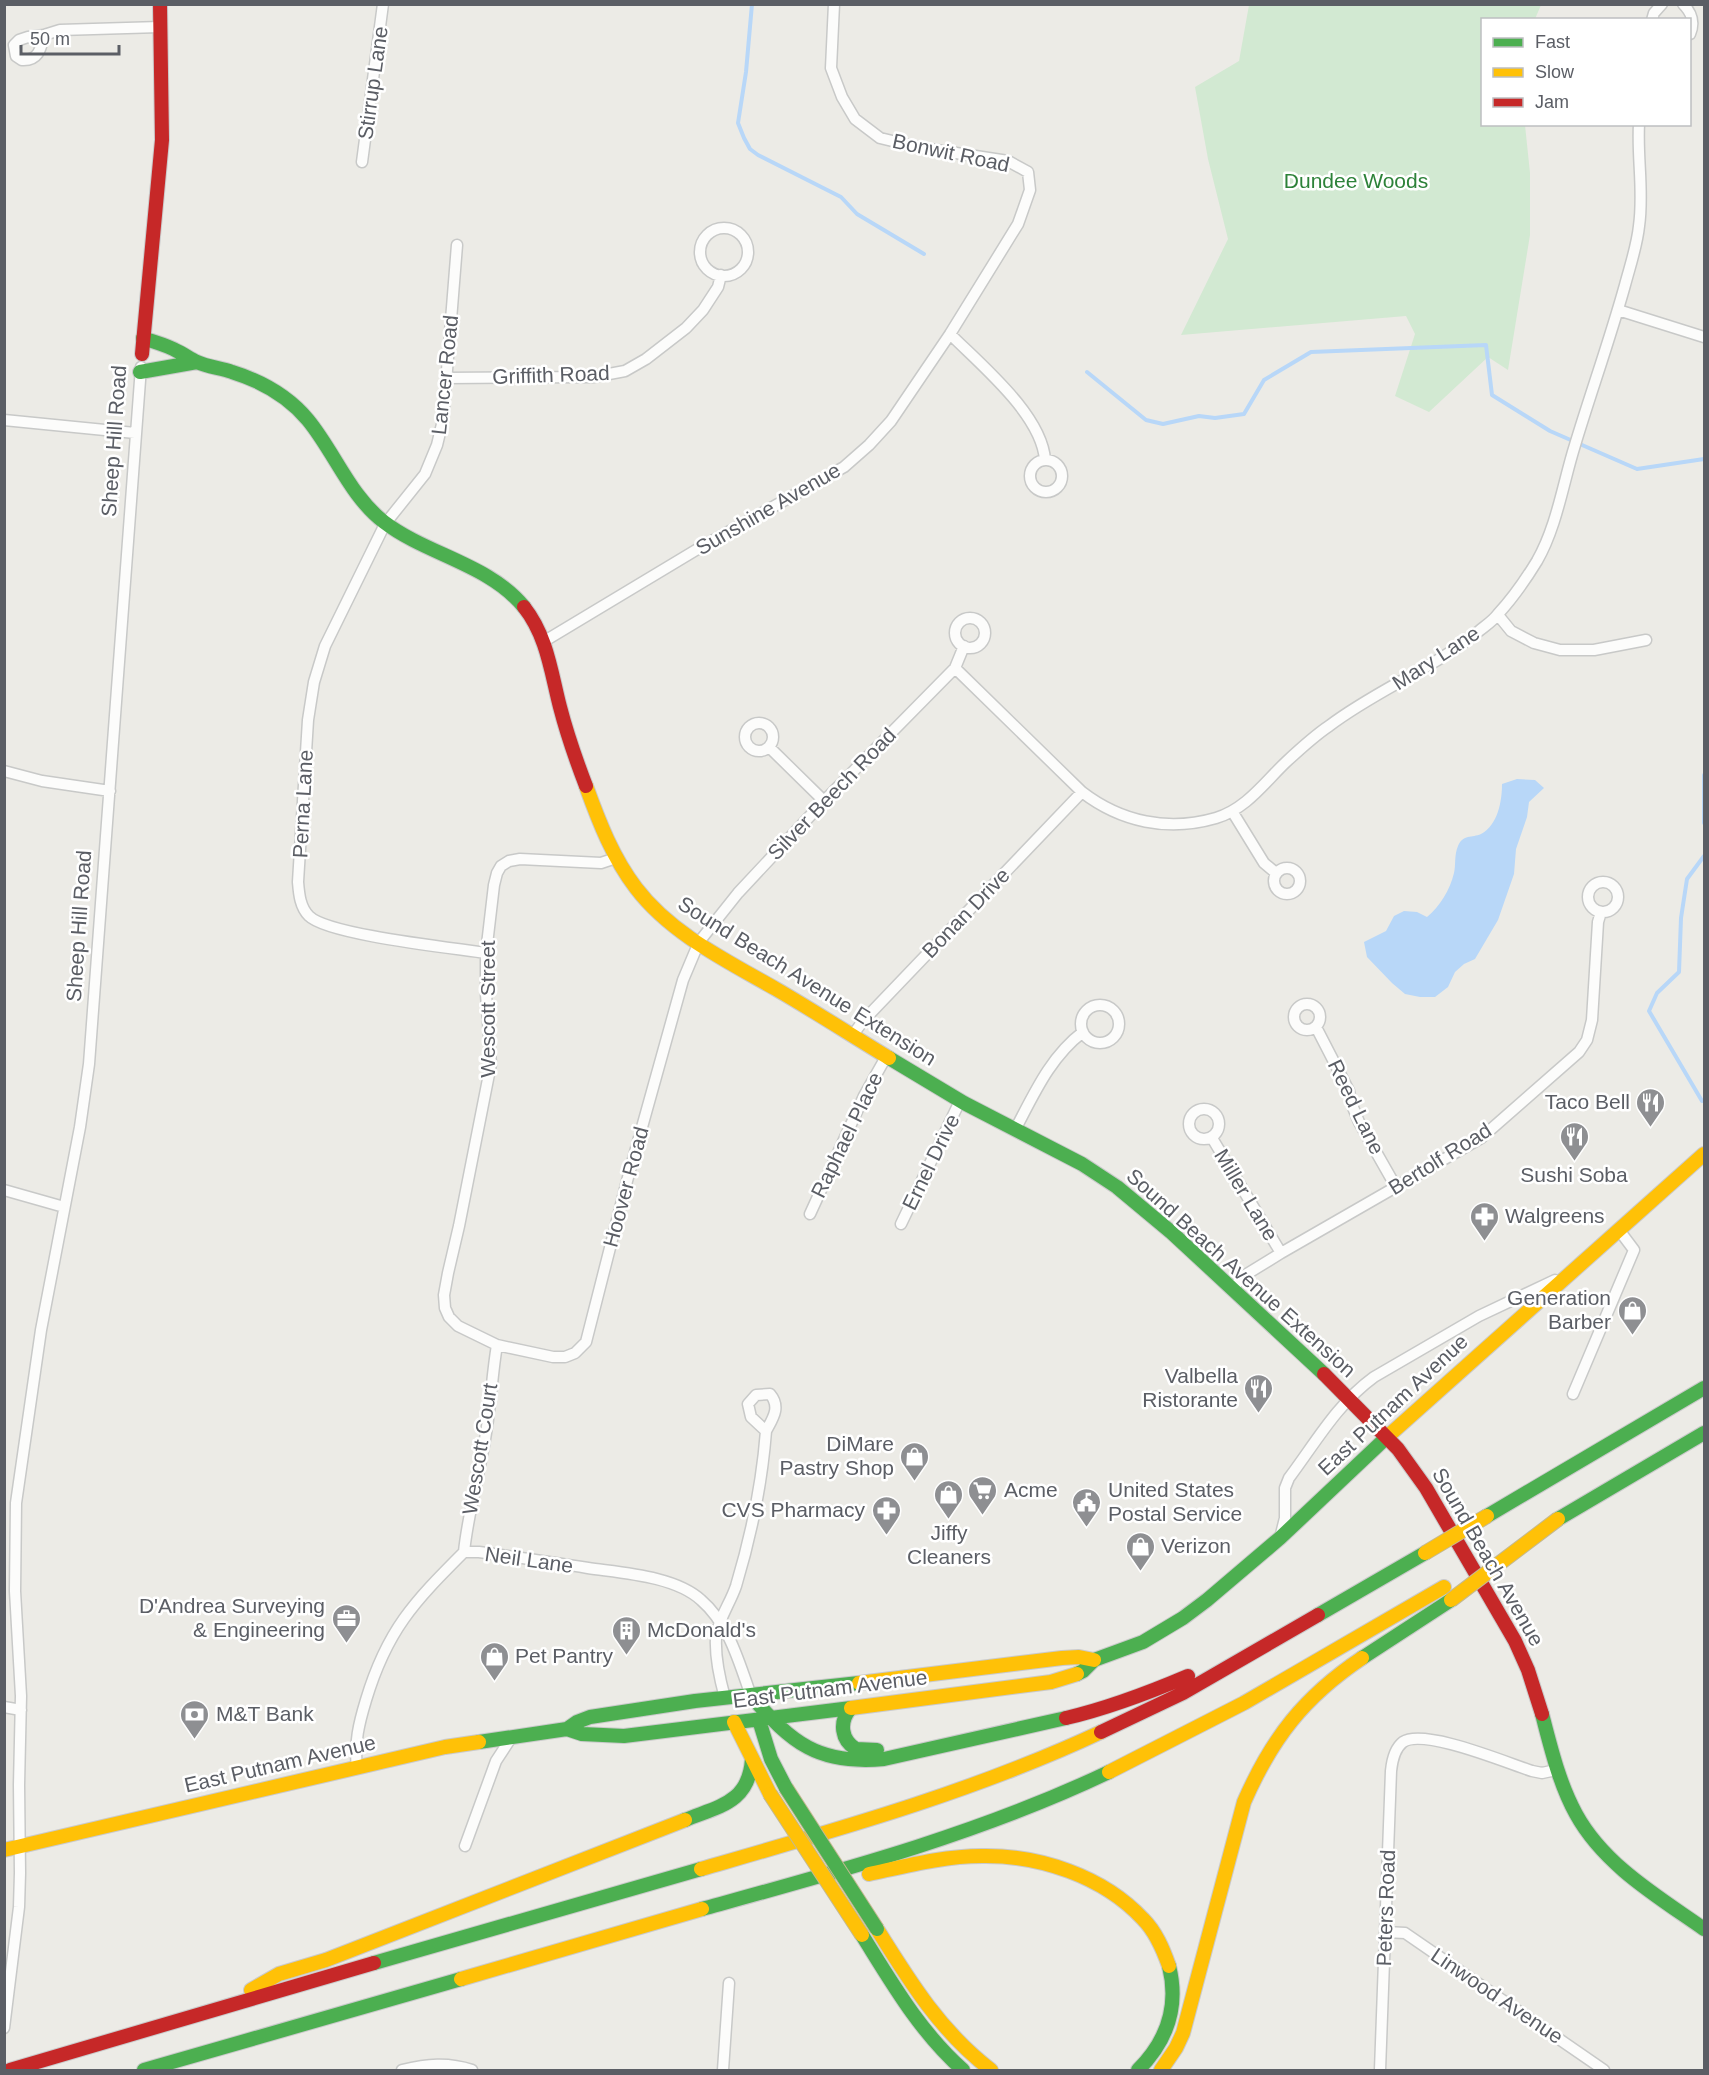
<svg xmlns="http://www.w3.org/2000/svg" width="1709" height="2075" font-family="Arial,sans-serif">
<style>
.green{fill:#d2e9d2}
.water{fill:#b8d7f8}
.lines{fill:none;stroke-linecap:round;stroke-linejoin:round}
.stream{stroke:#b8d7f8;stroke-width:4}
.street-casing{stroke:#c8c9c8;stroke-width:13}
.fast-casing{stroke:#cacacb;stroke-width:16}
.slow-casing{stroke:#cacacb;stroke-width:16}
.jam-casing{stroke:#cacacb;stroke-width:16}
.street{stroke:#fcfcfb;stroke-width:10}
.fast{stroke:#4caf50;stroke-width:14}
.slow{stroke:#ffc107;stroke-width:14}
.jam{stroke:#c62828;stroke-width:14}
.fast-bridge-casing{stroke:#c4b992;stroke-width:16;stroke-linecap:butt}
.slow-bridge-casing{stroke:#c4b992;stroke-width:16;stroke-linecap:butt}
.fast-bridge{stroke:#4caf50;stroke-width:14}
.slow-bridge{stroke:#ffc107;stroke-width:14}
.labels{text-anchor:middle;stroke-width:5;stroke-linejoin:round;paint-order:stroke}
.street-label{font-size:21px;fill:#5b5e65;stroke:#fff}
.park-label{font-size:21px;fill:#2d8239;stroke:#fff}
.poi-label{font-size:21px;fill:#5b5e65;stroke:#fff;text-anchor:start}
</style>
<rect width="100%" height="100%" fill="#ecebe6"/>
<path class="green" d="M1249,5h292l-6,14 -53,1v104l43,1 5,48v62l-22,135 -20,-13 -59,55 -34,-16 20,-62 -9,-18 -225,19 47,-96 -20,-80 -13,-72 44,-26z"/>
<path class="water" d="M1517,779l18,1 9,8 -15,14 -2,15 -11,32 -2,25 -16,46 -23,39 -11,5 -9,8 -7,15 -13,10h-15l-15,-3 -13,-11 -25,-26 -3,-15 22,-11 8,-15 10,-5 13,1 10,5c13,-11 23,-27 27,-44 2,-8 0,-18 4,-27 5,-12 14,-8 23,-12 17,-9 21,-33 21,-50z"/>
<g class="lines">
<path class="stream" d="M752,4l-6,68 -8,51 6,15 6,11 8,6 83,42 16,17 67,40
M1087,372l59,48 17,4 36,-8 16,2 29,-4 20,-34 47,-28 175,-7 6,50 58,36 87,38 67,-10
M1704,775v48
M1702,1101l-53,-90 8,-18 22,-21 2,-54 6,-39 17,-23"/>
<defs>
<path id="street" d="M1683,4c9,9 12,18 7,30
M1652,20l2,-7 8,-9
M44,35l-16,2 -9,3 -5,5 2,11 6,4c17,1 19,-12 22,-25l16,-5 100,-3
M362,162l21,-158
M700 252a24 24 0 1 1 48 0a24 24 0 1 1-48 0Z
M457,245l-14,175 -6,25 -12,29 -40,50 -60,122 -11,36 -6,38 -10,162c1,12 2,25 11,34 19,19 145,32 177,37
M1618,310l86,27
M950,334c31,31 92,81 95,126
M446,378l147,-1 32,-6 21,-12 40,-31 17,-18 15,-23 3,-12
M4,420l131,13
M1030 476a16 16 0 1 1 32 0a16 16 0 1 1-32 0Z
M1498,615l13,16 23,12 26,7h34l52,-10
M955 633a15 15 0 1 1 30 0a15 15 0 1 1-30 0Z
M543,642l153,-92 148,-83 25,-22 22,-24 59,-87 68,-110 12,-34 -2,-18 -20,-11 -91,-14 -37,-9 -25,-19 -13,-22 -11,-29 3,-64
M955,668l127,124c39,30 86,40 134,26 30,-9 48,-35 70,-56 14,-13 28,-26 43,-36 47,-36 104,-57 150,-95 6,-5 14,-10 19,-17 14,-15 28,-35 39,-53 20,-35 26,-78 38,-116 16,-53 35,-106 50,-160 5,-19 12,-39 14,-59 5,-34 -2,-68 0,-102
M745 737a14 14 0 1 1 28 0a14 14 0 1 1-28 0Z
M769,747l55,54
M4,771l38,10 68,10
M1232,811l32,52 12,10
M616,858l-15,5 -81,-4 -11,2 -8,5 -4,7 -3,12 -8,68v41l5,70 -32,162 -11,47 -4,22 1,13 4,9 9,9 39,19 56,12h12l10,-4 11,-11 41,-161 56,-201 16,-38 39,-49 86,-92 131,-133 9,-22
M1274 881a13 13 0 1 1 26 0a13 13 0 1 1-26 0Z
M1588 897a15 15 0 1 1 30 0a15 15 0 1 1-30 0Z
M1294 1017a13 13 0 1 1 26 0a13 13 0 1 1-26 0Z
M1081 1024a19 19 0 1 1 38 0a19 19 0 1 1-38 0Z
M1316,1027l33,64 3,14 7,17 37,65
M852,1036l11,-15 219,-229
M1189 1124a15 15 0 1 1 30 0a15 15 0 1 1-30 0Z
M1015,1130c19,-36 35,-73 68,-98
M1212,1138l69,115
M4,1190l60,17
M810,1214l54,-118 22,-39
M901,1224l59,-123
M1232,1290l10,-13 39,-24 200,-115 98,-86 8,-12 5,-20 6,-98 3,-10
M1573,1394l61,-144 -15,-20
M1281,1534l4,-16v-30l4,-10c27,-36 48,-74 85,-101l105,-61 76,-36
M464,1552c4,-40 16,-79 22,-119 5,-29 6,-59 11,-88
M725,1698c-5,-18 -10,-41 -9,-60 2,-19 14,-34 20,-52 15,-50 26,-103 30,-155l-15,-14 -3,-13 8,-9 14,-1c11,13 3,24 -4,37
M4,1707l17,3
M357,1768c-3,-25 2,-45 9,-68 21,-70 48,-98 98,-148h15c37,5 73,10 109,16 34,5 87,8 113,32 28,24 38,62 50,96
M465,1846l31,-85 15,-23
M1386,1932l19,1 199,137
M4,2028l15,-121 1,-34 -1,-88 2,-89 -6,-105 1,-88 25,-173 39,-203 9,-63 52,-697
M402,2070c25,-6 46,-8 70,0
M723,2070l6,-87
M1380,2070l11,-299c1,-10 3,-22 12,-29 21,-14 104,21 129,29l10,2 14,-3"/>
<path id="fast" d="M143,338c11,4 24,7 34,13 7,3 13,8 20,11 11,5 24,6 35,10 29,9 57,25 76,48 27,33 42,76 76,102 43,33 105,42 140,85
M140,372l57,-10
M889,1058l75,45 118,61 35,23 54,45 153,142
M1487,1516l217,-128
M1558,1519l146,-86
M1318,1615l107,-62
M1362,1658l89,-58
M1077,1674l6,-3 11,-11 49,-18 40,-24 24,-18 73,-62 107,-101
M751,1696c41,47 67,69 133,63l182,-41
M850,1709c-11,13 -9,31 6,40l21,1
M1542,1714c9,34 17,69 34,100 28,51 81,82 128,115
M759,1720l12,39 15,29
M567,1729l15,5 42,2 227,-28
M479,1742l88,-13 10,-7 13,-5 105,-16 164,-18
M685,1820c34,-14 64,-17 67,-61
M702,1909c138,-38 277,-75 407,-137
M862,1935c30,48 58,97 101,135
M374,1963l327,-94
M144,2070l317,-91
M1138,2070c29,-29 41,-64 31,-104"/>
<path id="slow" d="M586,786c13,36 27,72 50,102 35,46 91,73 140,101 38,22 75,46 113,69
M1387,1437l317,-283
M859,1683l203,-25 17,-1 15,3
M851,1708l200,-26 26,-8
M734,1722l36,72
M1109,1772l135,-69 200,-116
M4,1850l441,-103 34,-5
M701,1869c135,-39 272,-77 400,-137
M869,1874c37,-8 75,-18 113,-18 57,-1 121,20 161,63 13,13 20,30 26,47
M877,1929c33,53 64,103 114,141
M461,1979l241,-70
M251,1990l28,-16 47,-14 359,-140
M1161,2070l15,-22 7,-15 61,-231c28,-64 60,-105 118,-144"/>
<path id="jam" d="M142,354l20,-214 -2,-136
M524,607c23,29 27,65 36,100 7,27 16,53 26,79
M1324,1374l74,75 28,39 89,153 13,29 14,44
M1066,1718c43,-10 82,-25 122,-42
M1101,1732l82,-39 135,-78
M10,2070l364,-107"/>
</defs>
<use href="#street" class="street-casing"/>
<use href="#fast" class="fast-casing"/>
<use href="#slow" class="slow-casing"/>
<use href="#jam" class="jam-casing"/>
<use href="#street" class="street"/>
<use href="#fast" class="fast"/>
<use href="#slow" class="slow"/>
<use href="#jam" class="jam"/>
<defs>
<path id="fast-bridge" d="M786,1788l91,141"/>
<path id="slow-bridge" d="M1425,1553l62,-37
M1451,1600l107,-81
M770,1794l92,141"/>
</defs>
<use href="#fast-bridge" class="fast-bridge-casing"/>
<use href="#slow-bridge" class="slow-bridge-casing"/>
<use href="#fast-bridge" class="fast-bridge"/>
<use href="#slow-bridge" class="slow-bridge"/>
</g>
<defs>
<symbol id="restaurant-pin" viewBox="-11 -11 22 30"><path d="M0 17L-7.5 6A9.5 9.5 0 1 1 7.5 6Z" fill="#8e8f92" stroke="#fff"/><path d="M-5-6h1v4h1v-4h1v4h1v-4h1v5L-1.5 .5V6h-2V.5L-5-1ZM5-6V6H3V1.5H1.5Q1.5-4 5-6Z" fill="#fff"/></symbol>
<symbol id="pharmacy-pin" viewBox="-11 -11 22 30"><path d="M0 17L-7.5 6A9.5 9.5 0 1 1 7.5 6Z" fill="#8e8f92" stroke="#fff"/><path d="M-2-6h4v4h4v4h-4v4h-4v-4h-4v-4h4Z" fill="#fff"/></symbol>
<symbol id="shop-pin" viewBox="-11 -11 22 30"><path d="M0 17L-7.5 6A9.5 9.5 0 1 1 7.5 6Z" fill="#8e8f92" stroke="#fff"/><path d="M-5-2.5h2.3a2.7 3.5 0 0 1 5.4 0H5L5.5 6h-11ZM-1.5-2.5h3a1.5 2.3 0 0 0-3 0Z" fill="#fff"/></symbol>
<symbol id="supermarket-pin" viewBox="-11 -11 22 30"><path d="M0 17L-7.5 6A9.5 9.5 0 1 1 7.5 6Z" fill="#8e8f92" stroke="#fff"/><path d="M-6-5.5h2.5l.6 2H6L4.5 2H-2.5L-4.4-4H-6ZM-1.5 3.2a1.3 1.3 0 1 0 .1 0ZM3 3.2a1.3 1.3 0 1 0 .1 0Z" fill="#fff"/></symbol>
<symbol id="civic-pin" viewBox="-11 -11 22 30"><path d="M0 17L-7.5 6A9.5 9.5 0 1 1 7.5 6Z" fill="#8e8f92" stroke="#fff"/><path d="M-.6-6.5H3V-4.5H.6V-3L4-1V1h2V6H-6V1h2V-1L-.6-3ZM-1.2 2.5V6h2.4V2.5Z" fill="#fff"/></symbol>
<symbol id="office-pin" viewBox="-11 -11 22 30"><path d="M0 17L-7.5 6A9.5 9.5 0 1 1 7.5 6Z" fill="#8e8f92" stroke="#fff"/><path d="M-6-3h4V-5.5h4V-3h4V5H-6ZM-1-4.5V-3h2v-1.5ZM-6 0V1H6V0Z" fill="#fff"/></symbol>
<symbol id="building-pin" viewBox="-11 -11 22 30"><path d="M0 17L-7.5 6A9.5 9.5 0 1 1 7.5 6Z" fill="#8e8f92" stroke="#fff"/><path d="M-4-6H4V6H1V3H-1V6H-4ZM-2.5-4.3h1.7v1.8h-1.7ZM.8-4.3h1.7v1.8H.8ZM-2.5-1h1.7V.8h-1.7ZM.8-1h1.7V.8H.8Z" fill="#fff"/></symbol>
<symbol id="bank-pin" viewBox="-11 -11 22 30"><path d="M0 17L-7.5 6A9.5 9.5 0 1 1 7.5 6Z" fill="#8e8f92" stroke="#fff"/><path d="M-6-4H6V4H-6ZM0-2.3a2.3 2.3 0 1 0 0 4.6a2.3 2.3 0 1 0 0-4.6Z" fill="#fff"/></symbol>
</defs>
<g fill-rule="evenodd">
<use href="#restaurant-pin" x="1634" y="1086" width="33" height="45"/>
<use href="#restaurant-pin" x="1558" y="1120" width="33" height="45"/>
<use href="#pharmacy-pin" x="1468" y="1200" width="33" height="45"/>
<use href="#shop-pin" x="1616" y="1294" width="33" height="45"/>
<use href="#restaurant-pin" x="1242" y="1372" width="33" height="45"/>
<use href="#shop-pin" x="898" y="1440" width="33" height="45"/>
<use href="#supermarket-pin" x="966" y="1474" width="33" height="45"/>
<use href="#shop-pin" x="932" y="1478" width="33" height="45"/>
<use href="#civic-pin" x="1070" y="1486" width="33" height="45"/>
<use href="#pharmacy-pin" x="870" y="1494" width="33" height="45"/>
<use href="#shop-pin" x="1124" y="1530" width="33" height="45"/>
<use href="#office-pin" x="330" y="1602" width="33" height="45"/>
<use href="#building-pin" x="610" y="1614" width="33" height="45"/>
<use href="#shop-pin" x="478" y="1640" width="33" height="45"/>
<use href="#bank-pin" x="178" y="1698" width="33" height="45"/>
</g>
<g class="labels">
<g class="street-label">
<text transform="translate(373 83) rotate(-82)" y="7">Stirrup Lane</text>
<text transform="translate(951 153) rotate(12)" y="7">Bonwit Road</text>
<text transform="translate(445 375) rotate(-84)" y="7">Lancer Road</text>
<text transform="translate(551 375) rotate(-2)" y="7">Griffith Road</text>
<text transform="translate(114 441) rotate(-86)" y="7">Sheep Hill Road</text>
<text transform="translate(768 509) rotate(-30)" y="7">Sunshine Avenue</text>
<text transform="translate(1436 658) rotate(-33)" y="7">Mary Lane</text>
<text transform="translate(832 794) rotate(-46)" y="7">Silver Beech Road</text>
<text transform="translate(303 804) rotate(-87)" y="7">Perna Lane</text>
<text transform="translate(966 913) rotate(-46)" y="7">Bonan Drive</text>
<text transform="translate(79 926) rotate(-86)" y="7">Sheep Hill Road</text>
<text transform="translate(807 981) rotate(32)" y="7">Sound Beach Avenue Extension</text>
<text transform="translate(488 1009) rotate(-90)" y="7">Wescott Street</text>
<text transform="translate(1356 1107) rotate(64)" y="7">Reed Lane</text>
<text transform="translate(847 1135) rotate(-64)" y="7">Raphael Place</text>
<text transform="translate(1440 1159) rotate(-32)" y="7">Bertolf Road</text>
<text transform="translate(931 1162) rotate(-64)" y="7">Ernel Drive</text>
<text transform="translate(626 1187) rotate(-75)" y="7">Hoover Road</text>
<text transform="translate(1246 1195) rotate(59)" y="7">Miller Lane</text>
<text transform="translate(1241 1273) rotate(42)" y="7">Sound Beach Avenue Extension</text>
<text transform="translate(1393 1405) rotate(-43)" y="7">East Putnam Avenue</text>
<text transform="translate(480 1449) rotate(-81)" y="7">Wescott Court</text>
<text transform="translate(1488 1557) rotate(60)" y="7">Sound Beach Avenue</text>
<text transform="translate(529 1560) rotate(8)" y="7">Neil Lane</text>
<text transform="translate(830 1689) rotate(-7)" y="7">East Putnam Avenue</text>
<text transform="translate(280 1764) rotate(-13)" y="7">East Putnam Avenue</text>
<text transform="translate(1386 1908) rotate(-88)" y="7">Peters Road</text>
<text transform="translate(1497 1996) rotate(34)" y="7">Linwood Avenue</text>
</g>
<g class="park-label">
<text x="1356" y="188">Dundee Woods</text>
</g>
<g class="poi-label">
<text x="1630" y="1109" text-anchor="end">Taco Bell</text>
<text x="1574" y="1182" text-anchor="middle">Sushi Soba</text>
<text x="1505" y="1223">Walgreens</text>
<text x="1611" y="1305" text-anchor="end">Generation<tspan x="1611" dy="24">Barber</tspan></text>
<text x="1238" y="1383" text-anchor="end">Valbella<tspan x="1238" dy="24">Ristorante</tspan></text>
<text x="894" y="1451" text-anchor="end">DiMare<tspan x="894" dy="24">Pastry Shop</tspan></text>
<text x="1004" y="1497">Acme</text>
<text x="1108" y="1497">United States<tspan x="1108" dy="24">Postal Service</tspan></text>
<text x="865" y="1517" text-anchor="end">CVS Pharmacy</text>
<text x="949" y="1540" text-anchor="middle">Jiffy<tspan x="949" dy="24">Cleaners</tspan></text>
<text x="1161" y="1553">Verizon</text>
<text x="325" y="1613" text-anchor="end">D'Andrea Surveying<tspan x="325" dy="24">&amp; Engineering</tspan></text>
<text x="647" y="1637">McDonald's</text>
<text x="515" y="1663">Pet Pantry</text>
<text x="216" y="1721">M&amp;T Bank</text>
</g>
</g>
<rect width="1709" height="2075" fill="none" stroke="#5b5e65" stroke-width="12"/>
<rect x="1481" y="18" width="210" height="108" fill="#ffffff" stroke="#bdbfc1" stroke-width="1.5"/>
<rect x="1493" y="38" width="30" height="9" fill="#4caf50" stroke="#bdbfc1" stroke-width="1.5"/>
<text x="1535" y="48" font-size="18" fill="#5b5e65">Fast</text>
<rect x="1493" y="68" width="30" height="9" fill="#ffc107" stroke="#bdbfc1" stroke-width="1.5"/>
<text x="1535" y="78" font-size="18" fill="#5b5e65">Slow</text>
<rect x="1493" y="98" width="30" height="9" fill="#c62828" stroke="#bdbfc1" stroke-width="1.5"/>
<text x="1535" y="108" font-size="18" fill="#5b5e65">Jam</text>
<path d="M21 45v9h98v-9" fill="none" stroke="#5b5e65" stroke-width="3"/>
<text x="30" y="45" font-size="18" fill="#5b5e65" stroke="#ffffff" stroke-width="4.5" paint-order="stroke">50 m</text>
</svg>
